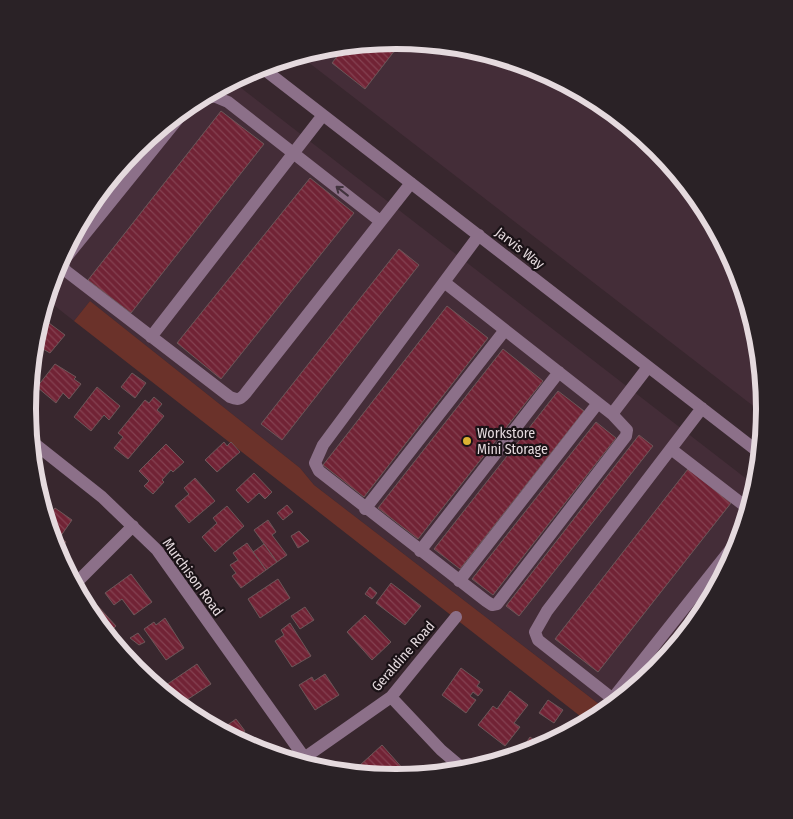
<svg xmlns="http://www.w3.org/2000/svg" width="793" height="819" font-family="'Fira Sans Condensed',sans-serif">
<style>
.built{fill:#442d38}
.green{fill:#6b322a}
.building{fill:url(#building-back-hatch);stroke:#6c5759}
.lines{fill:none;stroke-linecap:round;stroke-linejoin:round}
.minor{stroke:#8c7089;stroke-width:12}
.oneway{stroke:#42333e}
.poi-dot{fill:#dcb233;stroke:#1a1216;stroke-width:2}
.labels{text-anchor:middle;stroke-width:4.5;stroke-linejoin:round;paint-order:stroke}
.street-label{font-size:14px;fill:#e5dade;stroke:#1a1216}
.poi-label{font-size:14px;fill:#e5dade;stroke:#1a1216;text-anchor:start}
.rim{fill:none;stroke:#e5dade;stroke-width:6}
</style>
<defs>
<pattern id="building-back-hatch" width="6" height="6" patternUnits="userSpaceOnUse" patternTransform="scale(1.25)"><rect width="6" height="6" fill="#712335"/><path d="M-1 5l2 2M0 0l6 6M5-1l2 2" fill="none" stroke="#854252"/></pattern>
</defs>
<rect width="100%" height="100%" fill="#38272e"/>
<path class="built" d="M397,41l72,7 69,21 64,34 56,46 45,56 35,64 20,69 7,77 -466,-360 26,-7z
M232,81l525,406 -20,64 -34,64 -46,56 -49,40 -294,-226 -14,-17 -210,-167 -16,20 -28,-22 10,-31 34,-64 46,-56 56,-45z"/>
<path class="green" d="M90,301l210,167 14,17 294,226 -19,12 -515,-402z"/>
<path class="building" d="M397,41h5l-37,48 -33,-26 13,-17z
M221,111l43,33 -133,169 -43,-33z
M310,178l44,35 -133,166 -44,-36z
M399,249l20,16 -137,175 -21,-16z
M447,306l41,32 -124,159 -41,-32z
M49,323l16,12 -15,18 -14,-8 4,-5 -3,-2z
M503,349l40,32 -125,158 -40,-31z
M33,356l7,5 -9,11z
M55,364l21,13 -2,2 7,5 -12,15 -6,-6 -7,10 -19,-16z
M132,373l14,10 -11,15 -14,-11z
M97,387l23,19 -11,14 -5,-5 -13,16 -17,-14z
M558,391l26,20 -124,158 -26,-20z
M154,397l8,7 -5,6 7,6 -36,43 -14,-11 9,-11 -5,-4 27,-33 4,3z
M596,422l20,16 -123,157 -21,-16z
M639,435l14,11 -134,170 -13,-10z
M224,442l3,4 4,-4 9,10 -23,20 -12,-12z
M166,444l18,18 -11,10 -2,-2 -9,10 2,2 -11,12 -9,-8 5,-5 -10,-10z
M688,469l43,34 -133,169 -43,-33z
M254,473l18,19 -7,7 -6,-6 -11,10 -12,-13z
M195,478l20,23 -26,22 -14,-17 14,-12 -5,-6z
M287,505l6,7 -10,8 -6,-7z
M227,506l17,20 -29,26 -13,-15 15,-14 -4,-5z
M55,508l17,12 -12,17 6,5 -9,11 -11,-33z
M268,520l8,12 -4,3 15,20 -10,7 -23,-32z
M299,531l10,10 -11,7 -7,-12z
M247,543l19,27 -25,18 -9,-12 4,-3 -6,-8 8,-5 -5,-7z
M264,544l13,18 -11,8 -13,-18z
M131,574l21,28 -18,13 -12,-16 -8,6 -9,-12z
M278,579l12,19 -30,20 -12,-19z
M391,583l30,23 -16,19 -29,-22z
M370,587l7,6 -5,6 -7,-5z
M97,605l19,21 -9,9 -18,-22z
M305,607l9,13 -14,9 -9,-13z
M365,615l26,27 -19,18 -25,-28z
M165,618l19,30 -18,12 -22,-31 10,-7 2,3z
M290,623l21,33 -19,11 -17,-26 9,-6 -3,-5z
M138,633l7,9 -6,3 -9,-7z
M197,664l14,20 -32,21 -13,-20z
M461,668l19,14 -3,4 6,4 -5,6 -5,-4 -3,4 6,4 -10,13 -24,-18z
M325,674l14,21 -24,15 -16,-25 13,-8 2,4z
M510,691l18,14 -14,18 6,4 -15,19 -27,-21 15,-19 4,3z
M548,700l15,10 -9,13 -15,-10z
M192,709l4,7 -2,1 -8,-5z
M236,719l9,12 -7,5 6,8 -25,-13z
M530,737l14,10 -22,8 -3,-2z
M382,745l23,26 -8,7 -18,-1 -3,-3 -3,2h-6l-8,-10z"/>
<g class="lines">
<path class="minor" d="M261,67l500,387
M205,96l11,1 12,5 152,119
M190,104l-126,156 -1,6 3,5 164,126c7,3 10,3 15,-3l166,-211
M479,235l-156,210 -8,18 4,8 167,130 6,4 5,-1 129,-168 1,-6 -15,-16
M444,282l168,132 36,-47
M151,337l172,-222
M30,440l72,57 55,53 147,207
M671,449l79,61
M365,509l140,-179
M420,551l139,-179
M459,581l139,-178
M74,585l59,-59
M391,697l50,53 26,22
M613,698l129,-163
M618,703l-80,-63 -3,-8 12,-21 155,-203
M297,763l94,-66 65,-80"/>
</g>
<defs><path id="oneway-shaft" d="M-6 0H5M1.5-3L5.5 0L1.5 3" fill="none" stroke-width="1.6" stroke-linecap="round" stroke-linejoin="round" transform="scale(1.25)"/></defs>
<use class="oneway" href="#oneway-shaft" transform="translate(342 191) rotate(-142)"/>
<circle class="poi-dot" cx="467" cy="441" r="5"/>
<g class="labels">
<g class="street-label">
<text transform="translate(520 248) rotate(38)" y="5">Jarvis Way</text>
<text transform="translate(193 577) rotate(54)" y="5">Murchison Road</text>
<text transform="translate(403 656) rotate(-49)" y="5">Geraldine Road</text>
</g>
<g class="poi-label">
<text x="477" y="438">Workstore<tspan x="477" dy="16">Mini Storage</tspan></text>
</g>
</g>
<path d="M0 0H793V819H0ZM36 409a360 360 0 1 1 720 0a360 360 0 1 1-720 0Z" fill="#2a2226" fill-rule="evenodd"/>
<path class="rim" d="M36 409a360 360 0 1 1 720 0a360 360 0 1 1-720 0Z"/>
</svg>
